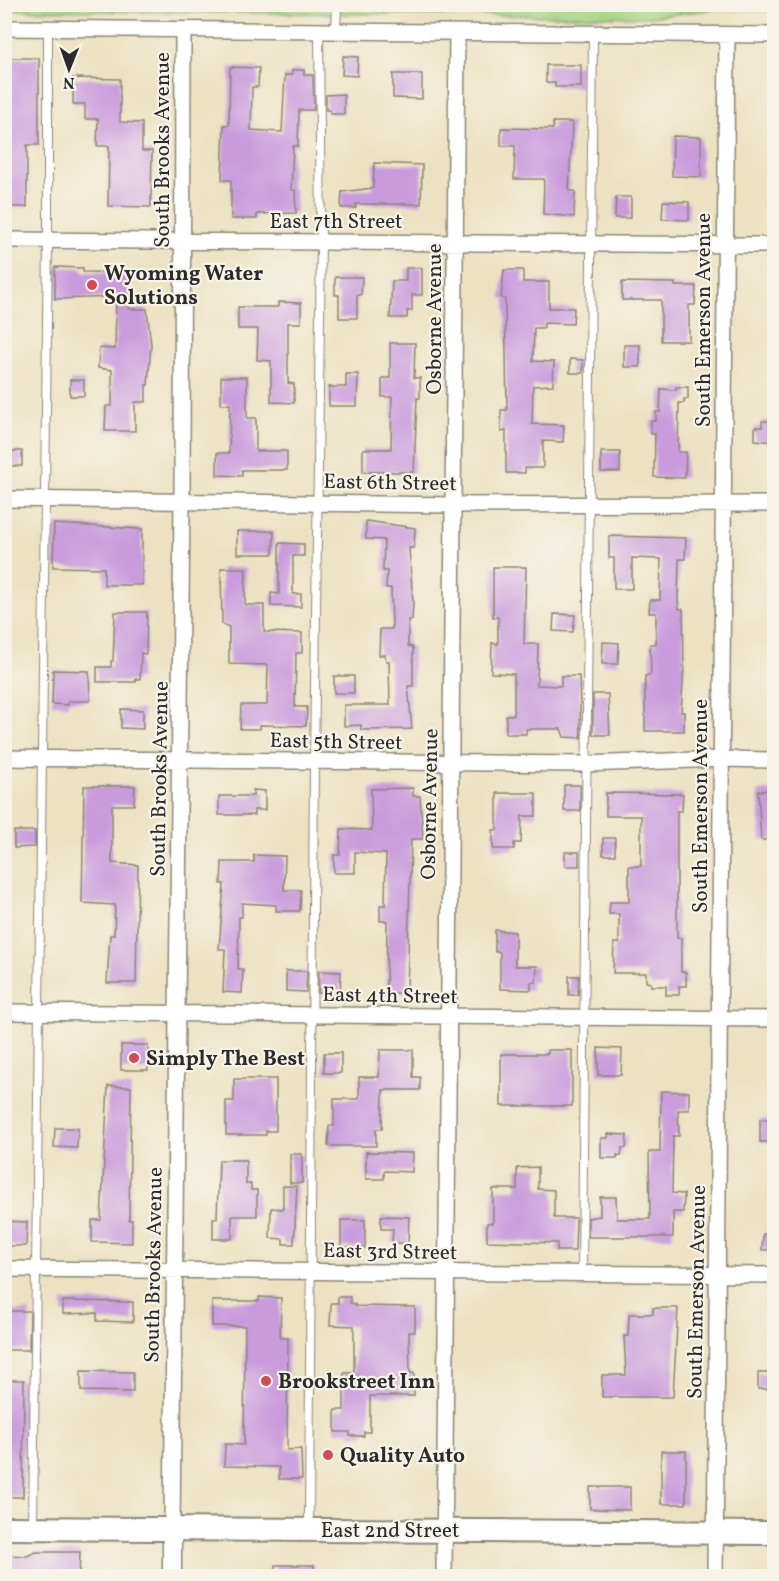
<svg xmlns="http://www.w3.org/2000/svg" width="779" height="1581" font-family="Vollkorn,serif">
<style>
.green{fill:#a4d482;stroke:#688056;stroke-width:1.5}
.building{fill:#c99bdd}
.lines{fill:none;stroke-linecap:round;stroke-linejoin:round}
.service-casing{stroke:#8c8676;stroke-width:10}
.minor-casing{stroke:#8c8676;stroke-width:18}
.tertiary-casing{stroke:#8c8676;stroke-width:21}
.primary-casing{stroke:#8c8676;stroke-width:26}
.service{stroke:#fff;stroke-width:8}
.minor{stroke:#fff;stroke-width:15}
.tertiary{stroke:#fff;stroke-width:18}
.primary{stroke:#fff;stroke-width:22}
.poi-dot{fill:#d1495b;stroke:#f7f3e8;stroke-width:2}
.labels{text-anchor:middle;stroke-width:4.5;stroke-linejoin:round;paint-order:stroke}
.street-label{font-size:21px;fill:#2b2b2b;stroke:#f7f3e8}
.poi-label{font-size:21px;font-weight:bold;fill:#2b2b2b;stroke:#f7f3e8;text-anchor:start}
</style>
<rect width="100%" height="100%" fill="#f7f3e8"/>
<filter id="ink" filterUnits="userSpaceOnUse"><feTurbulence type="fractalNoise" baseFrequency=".0167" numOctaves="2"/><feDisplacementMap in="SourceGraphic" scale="12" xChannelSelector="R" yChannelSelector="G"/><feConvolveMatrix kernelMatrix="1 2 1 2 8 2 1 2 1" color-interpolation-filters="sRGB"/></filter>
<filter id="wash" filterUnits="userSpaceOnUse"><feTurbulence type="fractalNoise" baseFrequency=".008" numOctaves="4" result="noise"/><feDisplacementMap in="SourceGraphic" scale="24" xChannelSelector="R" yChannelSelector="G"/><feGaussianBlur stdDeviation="1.35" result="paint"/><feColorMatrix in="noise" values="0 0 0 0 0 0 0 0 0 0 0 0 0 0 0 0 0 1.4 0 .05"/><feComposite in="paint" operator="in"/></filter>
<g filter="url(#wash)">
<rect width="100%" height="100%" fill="#ece2c2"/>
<path class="green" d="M5,4l769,1v5l-58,-1 -66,8 -645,-7z"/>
<g id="blocks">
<path class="building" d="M343,56l15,1 -1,19 -15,-1z
M4,58h35v87h-12v62h-23z
M546,65h35v22h-26v-4h-9z
M230,67l29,1 -1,19h-6l-1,43 31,2 3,-57h7v-5h12v5h9l1,35h-15l-1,36h-5l-2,44h4l1,23 -39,1v5h-26v-39h-9l2,-55h5z
M393,74h29v25l-29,-1z
M73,78l47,1v43l22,1v28h10l-1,56 -43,-1 1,-60h-12l1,-27h-13v-15h-12z
M344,94v20h-14v-4h-4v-15z
M553,122h19l-3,69h6l-1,26 -31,-3 1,-35h-30l1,-33h-14v-18l52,1z
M673,136l28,1v40l-29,-1z
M374,163l48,2 -1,39h-65v4h-15l1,-16 31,-4z
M616,197h15v21h-16z
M663,201l26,1v18l-27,-1z
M55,267l28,1v4l46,1v36h18l4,36 -3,40h-2v17h-11v29h-30l1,-25h6v-36l-14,-2 1,-20 16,1 1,-52 -61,2z
M406,268h16v27h-10v16h-5v7h-17l2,-37h14z
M504,270h19v12h26v26h25l-1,16 -29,-1v5h-10l-1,33 21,1 -1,23 -20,1 -1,38 32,1 -1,17 -20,-1v27h-18v5h-19v-42l-5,1v-22h6l-2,-111 -4,-1z
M335,277h27l-1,18h-4v23h-18v-23h-4z
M622,282l53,1v3h21l-1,19h-6v36h-28v-41h-39z
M278,302l23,1v20h-13v60l6,1v19l-23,-1v-41l-14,-1 1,-31h-20v-22h40z
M390,343h25l-1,35h6v20h-3l-3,74h-51v-23h28l1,-52h-10v-19h8z
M624,345h16v22h-16z
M570,359l13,1v13h-13z
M346,374h12l-1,32h-28v-19h17z
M221,377h26v41h9v33h31v19h-45v6l-25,-1v-22h12l1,-49h-9z
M70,380h14v16h-14z
M676,387h12v12h-4v4h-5l-1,49h8l-1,26 -31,-1 1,-43h-4v-13h5v-9h4l1,-23 15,1z
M762,421h12v21l-19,-2v-13h7z
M6,451h16v15h-17z
M601,452h19v20h-19z
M366,521l49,7 -1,20h-5l4,55 -1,17h-4v26l5,1v39h-5l4,43 -51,1v-5l-17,1v-21h46l-1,-44h-3l-1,-6h-6l1,-26h12l-1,-41h-5l1,-17h-4l1,-31 -18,-1z
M54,524l88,5v56h-38v-17l-51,-1z
M237,531h37l-1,23h-36z
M609,536l77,2 -1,21h-6l-1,41 1,9h4l1,58 -3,45h3v19h-39v-55l6,-2 -1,-30h6v-31h-7l1,-13h10l1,-41 -29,-1v31h-18v-31h-5z
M279,543l25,1v12h-11v38h8v13l-30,-1v-13l8,1z
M493,567h33l-2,77h14l-1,41 24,1v-10h18l2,62 -17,-1 -3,-8h-35v5h-20v-19h8v-41l-23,-1 1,-30 6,1v-27h-5z
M221,568h25l-1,37h19v27l38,1v20h-6l-1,54h12l-1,19 -46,-1v4h-20l1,-24h26l1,-40 -39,-1v-37l-7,-3z
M115,612h32l-1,42 -5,-1 -1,26h-4v3h-39v-15h14v-6h2z
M554,614l21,1 -2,17 -20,-1z
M603,642l16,1 -1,21h-16z
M53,670l36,1 1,30h-22v4l-16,-1z
M334,676h20v17h-20z
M593,694h15l2,41h-17z
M121,709l22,1v19l-22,-1z
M564,785h16v26h-16z
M84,786h51l-1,19h-22v58l26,2 -2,118h-29l3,-48h4l1,-30 -33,-2z
M413,788v8h7l3,43h-12l-4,154h-21l1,-72h-7v-16h5l1,-51 -31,-2v21h-21v-18h6l1,-26 31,1 -1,-41z
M253,790l12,1v19h-11v5h-35v-19h34z
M774,790v50h-13l-3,-49z
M497,793h39v23h-14l-1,27h-7v6h-21v-19h4z
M606,793l77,1 -1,17h-5v127h4v34h5v14h-7v9h-13v-9h-15v-3l-5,-1v-9h-33l1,-30h5v-29h-10l1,-12h19v-36h12v-50h-35z
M14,831h21v16l-21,1z
M603,838h12v17h-12z
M565,852h14v14h-14z
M254,855l31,1 -1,34h17l-1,21h-24v-6l-34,-2v14h-3l-1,52h5l-1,24 -19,-1 2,-43h-6l5,-65h-3l1,-22h32z
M495,930l20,2v34h22l-1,16h-5v8l-31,-1v-37h-5z
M286,971h21l-1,21 -20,-1z
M319,971l22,1 -1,21h-22z
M569,976h10l-1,19h-9z
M121,1045h27v25h-27z
M598,1048l24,1 -1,26h-23z
M380,1050h33v27h7v13h-37l-1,39h-6v17h-48l1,-20h5v-27h25v-22h20z
M548,1050h24v56h-71v-52h47z
M324,1053h17v20h-17z
M234,1079h42v52h-10v4h-40v-34h8z
M108,1086l23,1 -2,133h3v23l-40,-1v-22h9z
M661,1091l28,1v18h-11l1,26h-6l-1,57 12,1 -1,18h-10v25h-85v-19l12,-2v-19h16l1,22h33l-1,-67h11z
M760,1119l14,1v22h-14z
M55,1128h23l-1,20 -23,-1z
M608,1134l19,1 -1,13h-4l-1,8 -4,-1v3h-16v-20h7z
M366,1152l47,1 -1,19 -28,-1v8h-18z
M290,1154h12v29h-12z
M219,1160h27v24h5v6h6v26h-25v23h-19v-21h4z
M538,1167v22l16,1v28h22l-1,33h-18v-8l-70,-2v-18h6v-34h24v-21z
M283,1186h14l-3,58h-11v-5l-13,-1 1,-30 12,1z
M381,1216l28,1 -1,26h-16l1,-14h-12z
M341,1220h24v28l-24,-1z
M4,1221l23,1 -1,24h-22z
M763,1234h11v16h-12z
M259,1297l22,1 -1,40h8l-1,112 14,-1 1,30h-23v-12l-55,-1 1,-22 19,1 1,-119h-33v-25h47z
M338,1297h12v6l5,1v2l60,1v25h-6l1,41h4v23h-44v36h-6v4h-14v-4h-15v-22h9v-37h10v-47l-24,-1 1,-22h7z
M63,1301l70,1v20l-36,-1v-8l-34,1z
M653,1308h25l-5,89h-71v-22h24l-2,-39h4l1,-22h24z
M4,1311h26l-1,39h-25z
M81,1371l52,1v20l-52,-1z
M758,1373h16v16h-16z
M4,1380h20l-1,117h-19z
M661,1451h25v53h-25z
M590,1487h40v23l-40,-1z
M36,1552h44l-1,24h-75v-21l23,1z
M275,1565h39v11h-39z"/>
</g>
</g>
<g filter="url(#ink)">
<use href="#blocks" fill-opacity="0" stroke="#8c8676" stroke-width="1.5"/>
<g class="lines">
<defs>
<path id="service" d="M336,31l1,-27
M582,1273l11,-1239
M33,1527l15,-1287v-211
M309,1527l5,-765 7,-520 -2,-211"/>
<path id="minor" d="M4,28l770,7
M4,240l770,5
M4,499l450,6 320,-1
M4,758l581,6 137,-5 52,1
M4,1012l770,7
M4,1269l770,6
M172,1529l10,-1028 1,-471
M444,1576l13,-1543
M715,1576l12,-1541"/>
<path id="tertiary" d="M172,1576v-47"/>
<path id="primary" d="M4,1528l770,5"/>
</defs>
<use href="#service" class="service-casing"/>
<use href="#minor" class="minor-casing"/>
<use href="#tertiary" class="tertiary-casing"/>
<use href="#primary" class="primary-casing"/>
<use href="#service" class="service"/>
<use href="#minor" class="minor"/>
<use href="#tertiary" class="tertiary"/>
<use href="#primary" class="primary"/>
</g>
</g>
<g class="poi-dot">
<circle cx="92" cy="285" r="6"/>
<circle cx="134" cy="1058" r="6"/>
<circle cx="266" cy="1381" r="6"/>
<circle cx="328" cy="1455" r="6"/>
</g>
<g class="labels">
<g class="street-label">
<text transform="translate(162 150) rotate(-90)" y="7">South Brooks Avenue</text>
<text x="336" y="228">East 7th Street</text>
<text transform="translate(434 319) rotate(-90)" y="7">Osborne Avenue</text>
<text transform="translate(703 320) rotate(-90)" y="7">South Emerson Avenue</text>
<text transform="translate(390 482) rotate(1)" y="7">East 6th Street</text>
<text transform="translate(336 741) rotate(1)" y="7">East 5th Street</text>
<text transform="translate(159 779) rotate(-89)" y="7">South Brooks Avenue</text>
<text transform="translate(429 804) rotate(-89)" y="7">Osborne Avenue</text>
<text transform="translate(700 806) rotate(-90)" y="7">South Emerson Avenue</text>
<text transform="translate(390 995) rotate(1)" y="7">East 4th Street</text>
<text transform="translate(390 1251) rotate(1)" y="7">East 3rd Street</text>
<text transform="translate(153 1265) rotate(-89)" y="7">South Brooks Avenue</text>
<text transform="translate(696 1292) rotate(-89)" y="7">South Emerson Avenue</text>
<text x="390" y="1537">East 2nd Street</text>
</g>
<g class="poi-label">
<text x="104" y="280">Wyoming Water<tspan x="104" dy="24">Solutions</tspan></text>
<text x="146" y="1065">Simply The Best</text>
<text x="278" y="1388">Brookstreet Inn</text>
<text x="340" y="1462">Quality Auto</text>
</g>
</g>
<rect width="779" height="1581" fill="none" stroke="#f7f3e8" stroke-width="24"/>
<g transform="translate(69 69) rotate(181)" stroke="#f7f3e8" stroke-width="4.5" paint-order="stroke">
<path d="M0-4.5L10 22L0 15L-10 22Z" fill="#2b2b2b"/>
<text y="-9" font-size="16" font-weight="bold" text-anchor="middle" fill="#2b2b2b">N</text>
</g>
</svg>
